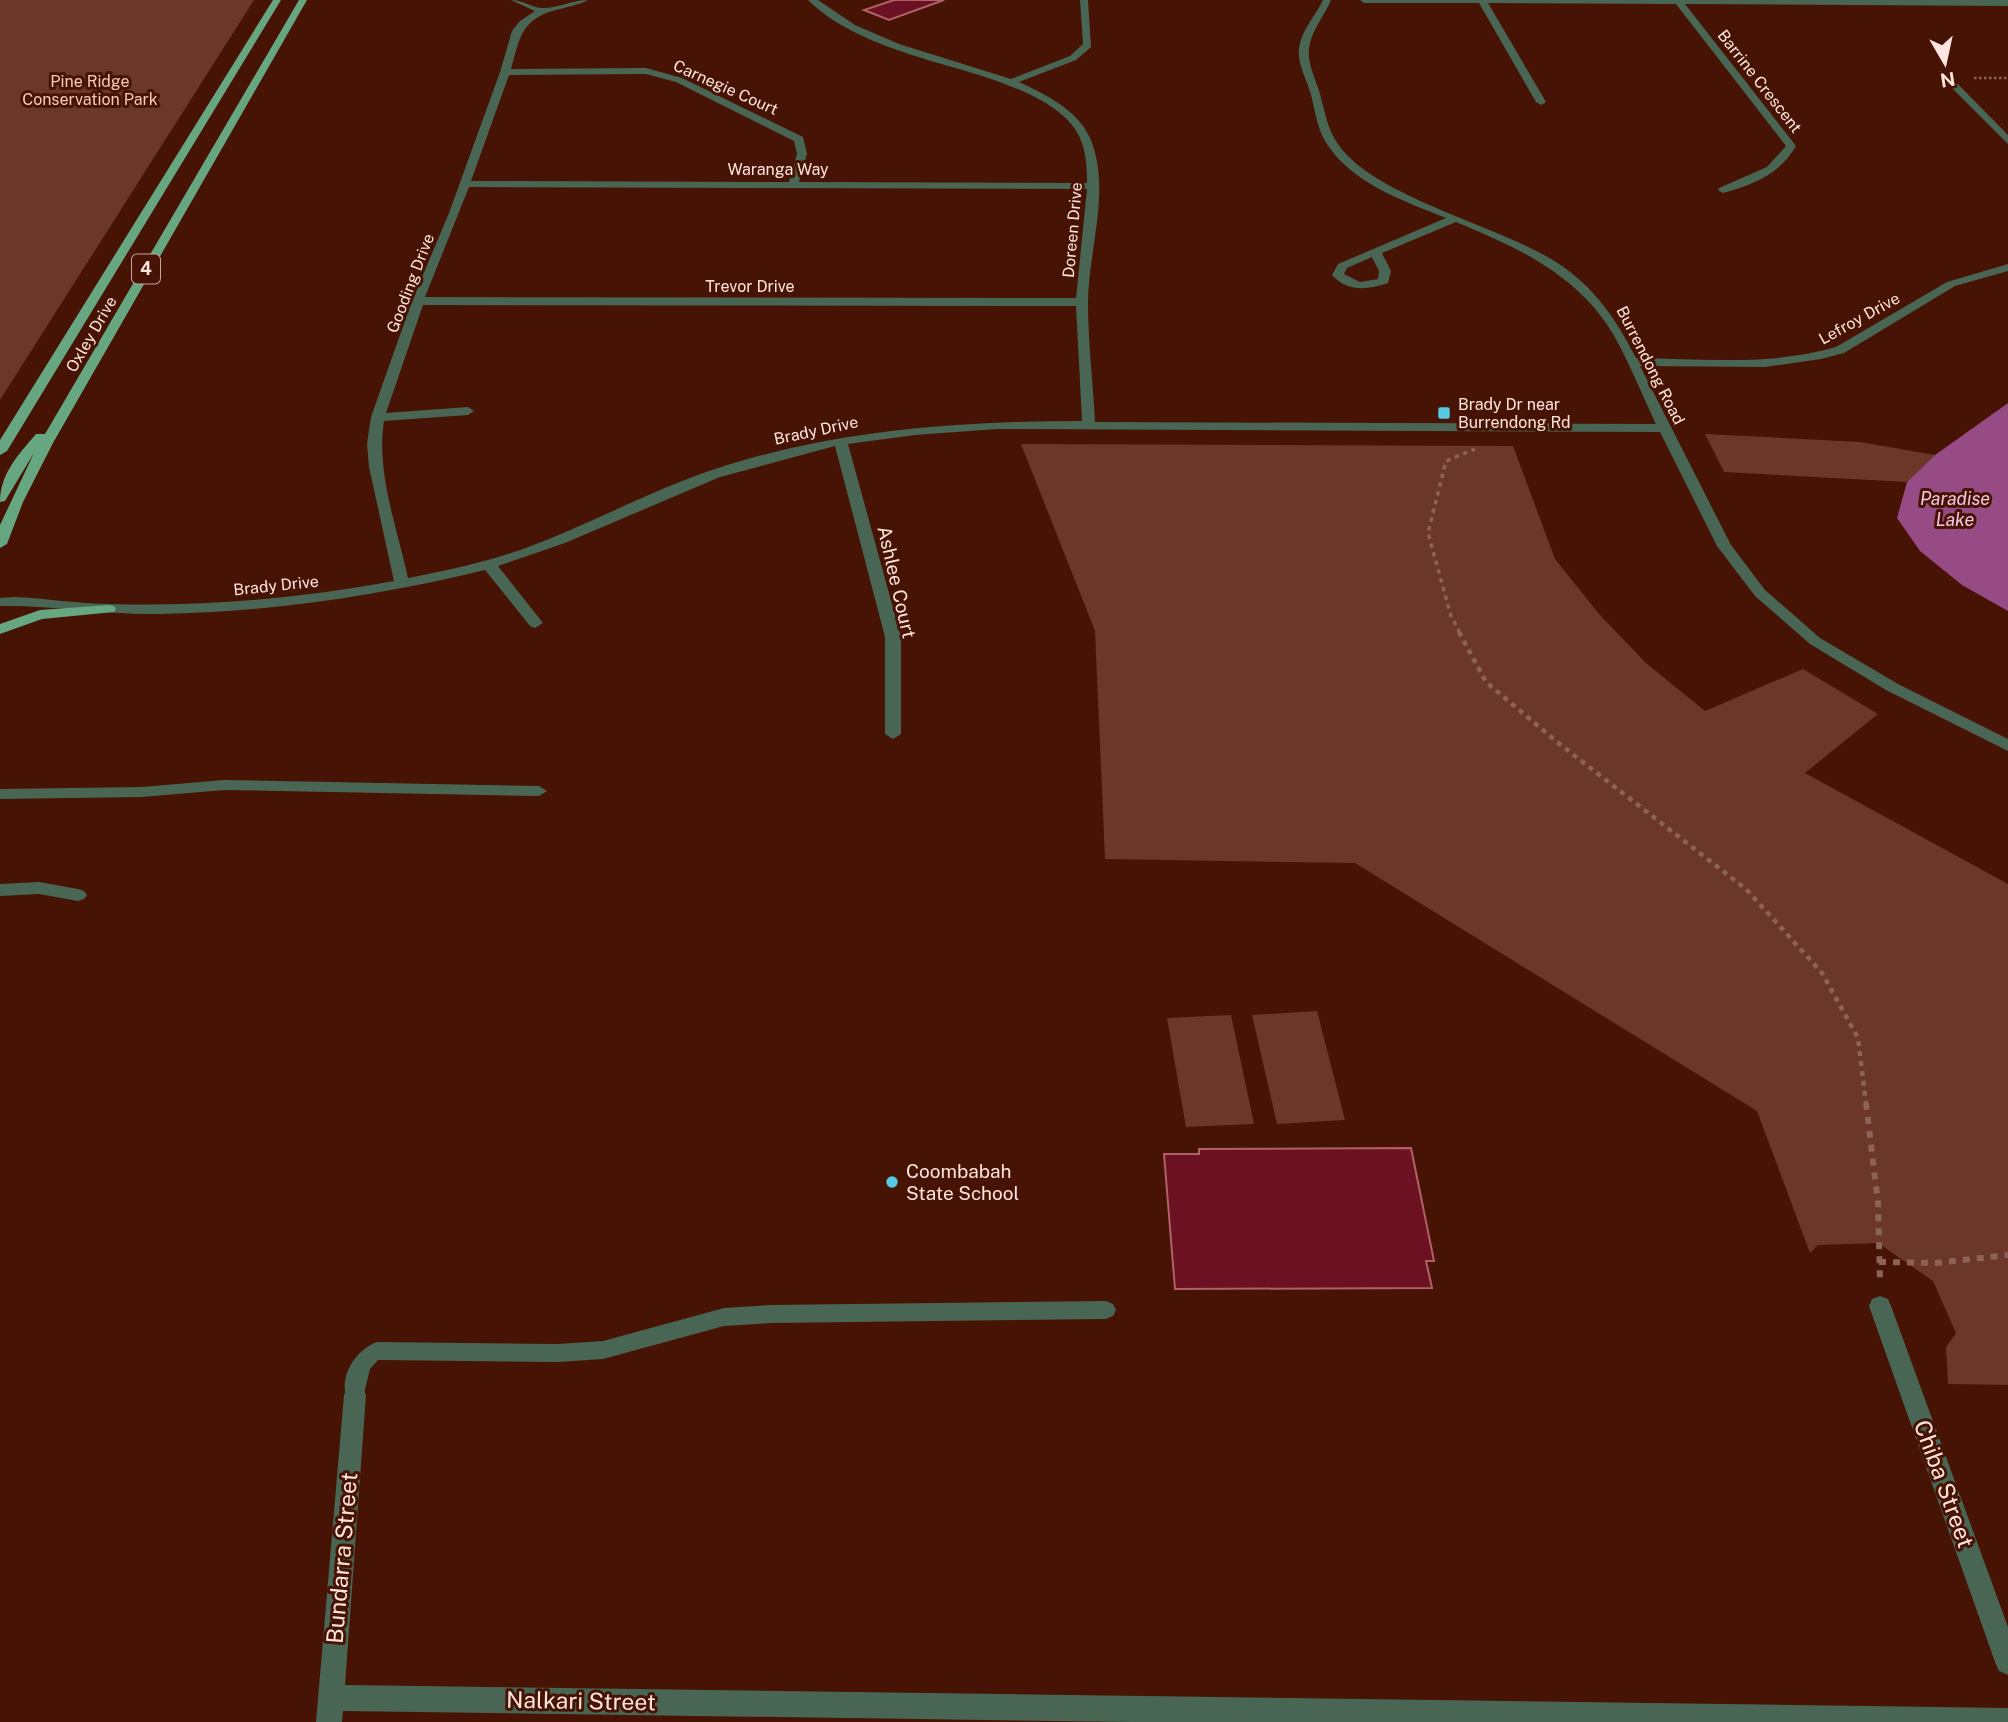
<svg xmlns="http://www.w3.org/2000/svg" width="2008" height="1722" font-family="'Public Sans',sans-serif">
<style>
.green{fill:#6a3728}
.water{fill:#964b84}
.building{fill:#6c1122;stroke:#b06166;stroke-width:2}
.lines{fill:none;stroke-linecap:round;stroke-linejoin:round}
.path-far3{stroke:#8c6356;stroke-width:2.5;stroke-dasharray:2.5 2.5;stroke-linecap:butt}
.path-far2{stroke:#8c6356;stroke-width:3.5;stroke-dasharray:4.5 4.5;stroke-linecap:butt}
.path-far1{stroke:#8c6356;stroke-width:4.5;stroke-dasharray:5 5;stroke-linecap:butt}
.path{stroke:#8c6356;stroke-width:6;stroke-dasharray:7 7;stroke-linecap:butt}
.service{fill:#486653;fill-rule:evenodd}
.minor{fill:#486653;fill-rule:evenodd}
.primary{fill:#66a680;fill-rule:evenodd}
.poi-dot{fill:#59c8e4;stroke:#461304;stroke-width:2.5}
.labels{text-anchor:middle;stroke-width:6;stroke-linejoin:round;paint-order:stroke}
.far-park-label{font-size:16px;fill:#fbc9ba;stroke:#461304}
.far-street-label{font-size:16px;fill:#ffe5dd;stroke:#461304}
.far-poi-label{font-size:16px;fill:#ffe5dd;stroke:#461304;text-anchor:start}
.shield{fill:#461304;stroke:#c8a69c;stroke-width:2}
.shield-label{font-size:18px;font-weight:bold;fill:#ffe5dd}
.far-water-label{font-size:18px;font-style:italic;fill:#f3c8e6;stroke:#461304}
.street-label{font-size:19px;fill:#ffe5dd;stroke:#461304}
.poi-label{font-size:19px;fill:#ffe5dd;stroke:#461304;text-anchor:start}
.near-street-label{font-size:23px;fill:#ffe5dd;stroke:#461304}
</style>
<rect width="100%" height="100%" fill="#461304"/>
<path class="green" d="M0,0h254l-254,400z
M1705,434l155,8 75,13 -28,27 -183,-10z
M1021,444l492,2 42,113 44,55 47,49 59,48 98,-42 75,45 -73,59 203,111v501l-60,-1 -2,-37 10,-14 -23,-52 -55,-38 -60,2 -8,8 -53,-142 -402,-248 -250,-4 -10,-228z
M1317,1011l28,109 -68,4 -25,-109z
M1231,1015l23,109 -68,3 -19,-109z"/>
<path class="water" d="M2008,403v208l-46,-26 -42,-34 -23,-33 10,-36 28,-27z"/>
<path class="building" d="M894,0h50l-55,20 -25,-10z
M1411,1148l23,113h-8l6,27 -257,1 -11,-135h35v-5z"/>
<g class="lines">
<path class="path-far3" d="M1974,78h34"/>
<path class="path-far2" d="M1460,633l-9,-17 -23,-83 18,-72 29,-12"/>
<path class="path-far1" d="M1459,632l27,50 71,60 189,147 76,84 36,65 8,66"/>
<path class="path" d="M1866,1103l12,100 2,78
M1879,1262l57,1 72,-8"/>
<path class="service" d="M224,780l315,6 8,5 -8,5 -315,-6 -82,7 -142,2v-10l142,-2z
M1106,1301l7,3 3,6 -3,6 -7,3 -336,4 -46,3 -121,33 -45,3 -180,-2 -8,9 -8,33 -7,2 -7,-2c-11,-24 7,-52 29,-60l181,2 45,-3 121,-33 46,-3z"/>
<path class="minor" d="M511,0c12,0 21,8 32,8 15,0 30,-8 45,-8 -9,5 -21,7 -32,10 -35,9 -36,28 -45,59l135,-1 36,10 121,59 4,17 -8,28 288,1c0,-16 -1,-33 -8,-47 -22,-46 -118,-65 -164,-80 -37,-12 -79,-28 -107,-56h10l37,25 44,19 112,35 59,-23 13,-12 -3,-44h8l3,47 -15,13 -57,22c26,12 59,28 71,56 22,50 -2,113 -2,165 0,40 5,79 7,119l561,2c-16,-33 -30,-71 -50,-101 -36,-52 -94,-78 -150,-101l-74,31 9,18 -3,12c-20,7 -41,9 -56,-8l6,-11 108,-46c-42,-17 -96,-35 -121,-77 -8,-14 -10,-30 -14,-46 -4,-15 -14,-31 -12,-47 2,-17 17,-33 24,-48h8c-6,15 -20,31 -22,48 -2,16 7,31 11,46 5,17 7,35 18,50 36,53 160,81 218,118 38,24 60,57 80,96 67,1 135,8 200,-11l111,-65 61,-18v7l-53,15 -111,67 -23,6 -56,8 -125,-1 91,179 34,45 55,48 78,46 110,55v12l-122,-61 -76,-46 -55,-48 -38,-50 -57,-114 -663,-3 -82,6 -67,9 53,193v97l-8,5 -8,-5v-97l-50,-191 -115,31 -155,66 -67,23 45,57 -8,5 -5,-2 -45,-56c-107,26 -215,42 -326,44 -53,1 -106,-9 -159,-8v-8l14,-1c32,1 64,7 96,7 96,3 191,-6 284,-23l-25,-114 -2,-23 4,-27 41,-116 37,-88 51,-141 12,-41 8,-10 15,-10zM646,74l30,8 118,59 3,13 -8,28 -318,-1 38,-106zM469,187l618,2 -11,109 -651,-1zM1372,257l7,14 -1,8 -18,3 -16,-8 3,-6zM423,305l653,1 6,115c-126,0 -250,9 -370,49 -62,21 -120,53 -181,76 -40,15 -81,24 -123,32 -11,-51 -32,-105 -24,-157l84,-6 6,-4 -6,-4 -82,6z
M1360,0h648v6l-323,-2 111,142c-16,28 -43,39 -73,47l-5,-3 1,-2 48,-21 19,-21 -110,-142 -188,-1 58,99 -5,3 -5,-3 -57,-99h-115z
M1939,71h6l63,64v9l-69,-69z
M39,882l39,7 6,2 3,4 -3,4 -6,2 -39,-7 -39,2v-12z
M1880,1296l8,3 3,7 117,321v48l-9,-4 -4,-9 -126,-356 3,-7z
M355,1385l8,3 3,7 -21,290 1663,23v14h-877l-788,-11 -1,11h-26l28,-327 3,-7z"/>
<path class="primary" d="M273,0h8l-274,451 -7,4v-15z
M299,0h8l-254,443 -30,59 -16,42 -7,4v-23l34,-72 -29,48 -5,1c0,-28 18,-47 36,-68h9z
M109,605l5,1 2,3 -2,3 -72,7 -42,15v-10l40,-14z"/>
</g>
<g class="poi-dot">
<rect x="1437" y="406" width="14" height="14" rx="3.5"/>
<circle cx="892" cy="1182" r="7"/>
</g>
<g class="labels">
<g class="far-park-label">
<text x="90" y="87">Pine Ridge<tspan x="90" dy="18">Conservation Park</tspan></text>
</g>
<g class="far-street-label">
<text transform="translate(1760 81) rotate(52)" y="6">Barrine Crescent</text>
<text transform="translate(726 87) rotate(24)" y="6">Carnegie Court</text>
<text x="778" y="175">Waranga Way</text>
<text transform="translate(1072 230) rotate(-85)" y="6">Doreen Drive</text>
<text transform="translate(410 283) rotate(-69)" y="6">Gooding Drive</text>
<text x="750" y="292">Trevor Drive</text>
<text transform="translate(1859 318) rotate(-29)" y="6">Lefroy Drive</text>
<text transform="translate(91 334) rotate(-60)" y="6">Oxley Drive</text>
<text transform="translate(1651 365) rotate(63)" y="6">Burrendong Road</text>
<text transform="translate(816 430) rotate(-12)" y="6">Brady Drive</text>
<text transform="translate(276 585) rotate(-6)" y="6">Brady Drive</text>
</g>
<g class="far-poi-label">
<text x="1458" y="410">Brady Dr near<tspan x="1458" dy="18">Burrendong Rd</tspan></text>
</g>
<rect class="shield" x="132" y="254.5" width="28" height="29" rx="5"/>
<g class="shield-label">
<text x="146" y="275">4</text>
</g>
<g class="far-water-label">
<text x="1955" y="505">Paradise<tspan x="1955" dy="21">Lake</tspan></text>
</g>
<g class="street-label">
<text transform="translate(897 582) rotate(77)" y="7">Ashlee Court</text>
</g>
<g class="poi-label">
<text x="906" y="1178">Coombabah<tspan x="906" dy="22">State School</tspan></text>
</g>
<g class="near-street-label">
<text transform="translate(1944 1484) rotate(70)" y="8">Chiba Street</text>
<text transform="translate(342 1558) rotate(-85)" y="8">Bundarra Street</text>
<text transform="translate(581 1701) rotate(1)" y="8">Nalkari Street</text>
</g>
</g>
<g transform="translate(1945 63) rotate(171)" stroke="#461304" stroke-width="5" paint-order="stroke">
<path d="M0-5L12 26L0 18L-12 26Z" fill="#ffe5dd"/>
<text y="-10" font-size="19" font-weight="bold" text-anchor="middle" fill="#ffe5dd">N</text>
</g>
</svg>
